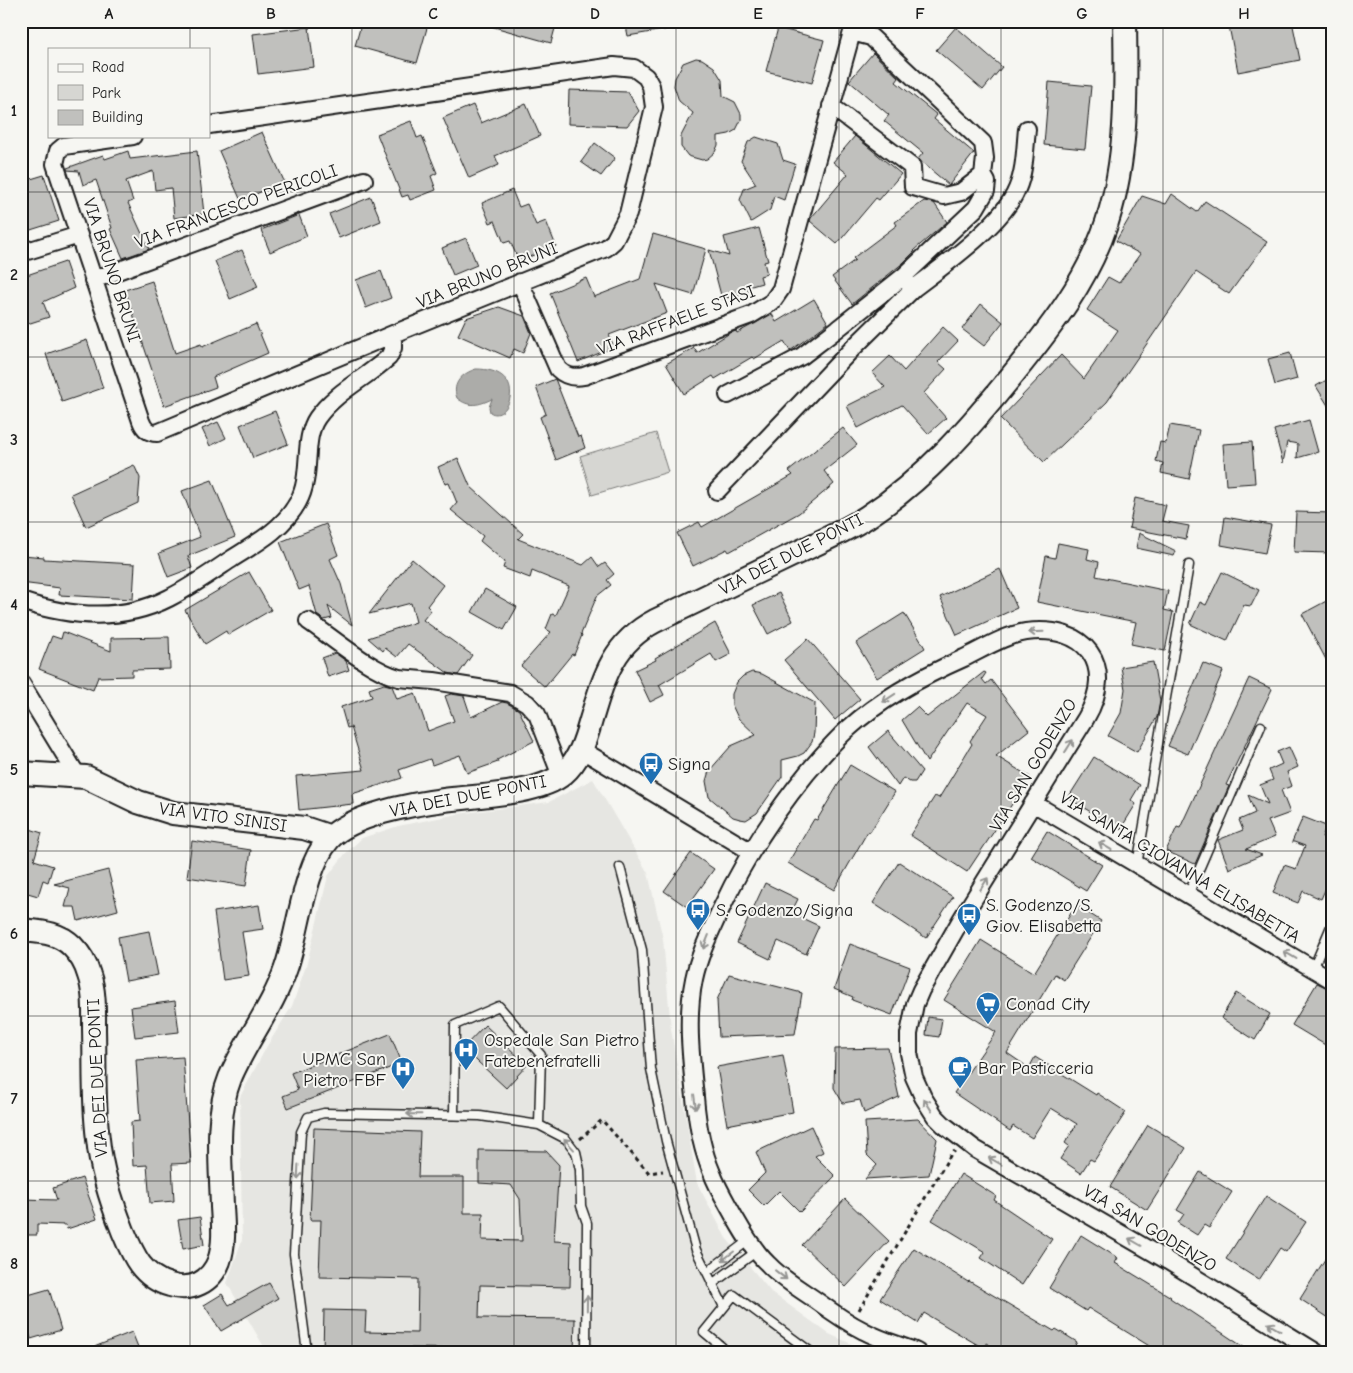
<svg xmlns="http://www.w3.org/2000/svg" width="1353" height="1373" font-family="'Comic Neue',sans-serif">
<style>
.built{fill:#e6e6e2}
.green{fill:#d6d6d2;stroke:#797977}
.water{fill:#acaca9;stroke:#727271}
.building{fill:#c0c0bd;stroke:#1c1c1c}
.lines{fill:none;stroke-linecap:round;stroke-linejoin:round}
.lane-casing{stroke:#1c1c1c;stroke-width:11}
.street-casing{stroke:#1c1c1c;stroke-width:20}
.secondary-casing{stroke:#1c1c1c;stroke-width:26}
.path{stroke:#1c1c1c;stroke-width:3;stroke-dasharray:4 4;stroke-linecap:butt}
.lane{stroke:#f6f6f2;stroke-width:8}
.street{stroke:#f6f6f2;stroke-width:16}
.secondary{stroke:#f6f6f2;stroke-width:22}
.oneway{stroke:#949492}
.grid{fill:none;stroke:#1c1c1c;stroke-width:1;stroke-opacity:0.55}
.labels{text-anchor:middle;stroke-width:4;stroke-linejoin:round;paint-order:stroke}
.street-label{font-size:18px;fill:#1c1c1c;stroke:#f6f6f2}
.poi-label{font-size:18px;fill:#1c1c1c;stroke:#f6f6f2;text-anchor:start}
.neatline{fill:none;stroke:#1c1c1c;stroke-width:2}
.grid-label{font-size:16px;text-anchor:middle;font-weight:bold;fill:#1c1c1c}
</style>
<rect width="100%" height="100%" fill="#f6f6f2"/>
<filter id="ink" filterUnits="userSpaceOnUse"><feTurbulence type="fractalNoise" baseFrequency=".02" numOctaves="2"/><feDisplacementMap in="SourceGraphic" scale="10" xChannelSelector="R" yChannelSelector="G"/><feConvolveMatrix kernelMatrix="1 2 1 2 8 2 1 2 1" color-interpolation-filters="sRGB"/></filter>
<g filter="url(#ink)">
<path class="built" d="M593,779l55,94 15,66 8,90 26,154 29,55 45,54 58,42 41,18h-603l-40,-69 15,-43 -2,-143 27,-51 25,-40 15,-43 21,-87 17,-22 17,-16 36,-12 60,-12 91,-12z"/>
<path class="green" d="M656,433l12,39 -76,23 -12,-39z"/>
<path class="water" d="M476,369c55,0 32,56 14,43l-1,-5 3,-8c-13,6 -23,9 -35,-1 -6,-15 6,-25 19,-29z"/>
<path class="building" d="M362,21h67l-12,42 -62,-17z
M487,21h70l-6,22 -64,-18z
M625,21h49l1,7 -47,8z
M1228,21h64l8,39 -62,12z
M309,27l5,40 -56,7 -5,-40z
M956,27l46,40 -19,23 -47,-40z
M778,28l46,12 -12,43 -46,-12z
M873,53l26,25 -3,4 41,33 -3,4 40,34 -25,32 -31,-26 5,-6 -39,-32 5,-6 -40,-34z
M696,58l6,1 12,8 8,13 1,16 12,6 6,12v6l-5,10 -7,4 -11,2v9l-3,7 -8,7 -5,1 -14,-4 -7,-9v-11l12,-23 -14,-12 -5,-15 1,-8 8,-15z
M1049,82l42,4 -6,63 -41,-4z
M569,90l59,2 11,19 -12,15 -59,-2z
M526,104l14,32 -45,20 4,9 -30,13 -26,-60 30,-13 8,18z
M411,121l6,17 5,-2 15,37 -6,3 5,14 -26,10 -2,-5 -6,2 -25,-63z
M262,132l22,49 -43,20 -22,-50z
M855,136l46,38 -22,26 -3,-2 -39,46 -27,-23 1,-3 37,-44 -15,-12z
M756,137l22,7 5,16 12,4 -11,36 -10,-4 -4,14 -19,12 -11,-22 4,-11 12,-5 -15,-23 7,-19z
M595,143l20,15 -14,18 -20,-14z
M128,151l2,8 67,-8 7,63 -30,4 -3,-30 -16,2 -2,-19 -27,10 7,20 -5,2 21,46 -26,9 -13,-29 2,-1 -16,-48 -13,5 -4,-14 -12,-1v-2l36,-13 2,4z
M44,175l15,46 -38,12v-51z
M512,190l7,17 8,-3 9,21 10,-4 10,25 -37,15 -9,-20 -6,2 -9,-22 -5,2 -8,-20z
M1172,194l25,18 8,-11 62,41 -38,52 -33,-22 -89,130 -63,60 -44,-43 61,-64 23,24 34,-49 -31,-20 21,-33 11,6 21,-29 -24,-13 26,-45 24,8z
M371,197l10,24 -42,17 -10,-24z
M924,201l10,2 13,19 -33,28 1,1 -12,12 -51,41 -20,-27 23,-17 -2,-2 44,-33 -2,-3z
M299,215l8,21 -37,16 -9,-22z
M759,228l9,33 -4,1 3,12 -7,2 2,7 -14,4 1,5 -27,7 -13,-49 20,6 -5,-19z
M653,234l53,15 -13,46 -37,-11 11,29 -58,22 5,12 -36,15 -28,-69 36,-15 8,19 46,-18z
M466,238l11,27 -24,10 -11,-27z
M242,250l16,37 -28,12 -15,-38z
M65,262l9,26 -31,14 6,15 -28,9v-49z
M381,271l10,27 -25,10 -10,-28z
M152,281l23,72 26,-9 1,3 54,-23 12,29 -55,24 3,10 -52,19 -39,-116z
M814,299l14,24 -38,28 -6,-10 -30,18 -2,-2 -37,22 -2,-3 -29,18 -18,-30 28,-16 3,5 33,-20 6,-2 1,2 35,-19 4,8z
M981,304l22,18 -19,24 -22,-17z
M499,307l25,9 7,17 -8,20 -9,-4 -4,9 -52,-23 8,-17z
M943,327l15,14 -20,21 8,7 -22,24 22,25 -18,16 -26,-29 -44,23 -11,-22 38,-19 -13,-14 18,-17 14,15z
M87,340l16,48 -41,14 -16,-48z
M1290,353l7,26 -22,6 -7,-26z
M1332,377v35l-16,-26z
M555,379l23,58 3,-1 4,12 -29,12 -16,-43 6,-3 -10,-27z
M275,411l13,33 -35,14 -13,-33z
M1309,420l9,32 -21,6 1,-14 -11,-2 -4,21 -9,-33z
M218,422l8,16 -16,8 -8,-17z
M1170,425l29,5 -10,49 -28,-6 2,-10 -7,-2 4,-19 6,1z
M843,428l14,17 -33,26 10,13 -35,29 -70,39 -2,-3 -34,17 -16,-33 22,-11 3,5 91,-52 -4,-4z
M1252,442l3,41 -29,2 -3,-41z
M458,458l12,28 53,48 -5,5 65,26 9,-8 7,10 6,-4 9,11 -7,6 4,5 -14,11 -16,38 1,1 -8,20 -2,-1 -27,33 -24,-21 30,-34 -5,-3 6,-15 4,1 13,-29 -37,-15 -2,7 -27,-10 2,-6 -25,-21 3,-5 -32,-26 6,-7 -8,-20 -4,1 -7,-17z
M134,465l6,13 -2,25 -52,24 -15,-33z
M212,480l23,57 -47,19 4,12 -24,9 -9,-24 41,-16 -18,-46z
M1135,498l31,7 -4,16 27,5 -3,13 -57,-11z
M1296,512l36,1 -1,40 -37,-1z
M1225,517l46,8 -6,28 -44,-8z
M326,524l12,31 -8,4 11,25 11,41 -24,-19 4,12 -8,2 -7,-5 -8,-29 -10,4 -19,-48z
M1139,533l37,18 -2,5 -38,-8z
M1058,543l31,6 -2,10 12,3 -3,14 72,15 -4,19 9,2 -8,39 -34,-7 5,-22 -99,-20 9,-46 9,2z
M23,555l21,2v2l91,5 -2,35 -74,-4 1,-7 -39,-5z
M412,559l31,26 -16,21 4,4 -8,10 49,35 -14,20 -10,-2 -40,-29 -11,13 -12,-9 -2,3 -15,-13 48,-16 -5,-19 -42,11z
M1000,569l17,39 -60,27 -17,-38z
M249,572l22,38 -43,25 -2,-4 -21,13 -20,-34z
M1222,572l37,18 -8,16 -7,-1 -17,36 -37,-17 10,-22 6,3z
M485,589l32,18 -13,23 -32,-18z
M779,593l14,28 -25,13 -15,-29z
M1332,598v73l-30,-57z
M904,613l21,35 -48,30 -21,-35z
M715,623l16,31 -15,8 -5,-8 -52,31 5,10 -14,7 -15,-32 21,-10 -1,-2z
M63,632l48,19v-13l58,-1 1,32 -38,1v6l-34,1 -5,13 -54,-21 13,-33 9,3z
M808,639l52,60 -25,21 -51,-60z
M335,653l11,8 3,9 -21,7 -6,-19z
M1153,662l7,39 -3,16 -20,35 -29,-16 13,-23 4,-24 -4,-22z
M1203,663l20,8 -35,83 -20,-8z
M752,672l10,2 53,29 -1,30 -2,9 -8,11 -6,3 -16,4v17l-25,36 -11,7 -6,-1 -7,-2 -24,-20 -3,-16 3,-10 22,-25 25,-11 -18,-17 -6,-13v-11l5,-12 6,-6z
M984,672l2,1 -4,6 4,5 5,-4 38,50 -33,26 34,21 -63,95 -57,-37 25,-39 4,2 33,-54 -2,-3 17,-26 -20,-12 -40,59 -25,-42 15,-13 10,10z
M1249,678l23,11 -46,96 3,1 -34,78 -29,-13 11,-24 3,1z
M384,684l8,2 5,13 18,-6 13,38 26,-10 -9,-25 6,-2 13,2 7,21 31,-15 5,1 12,7 15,31 -37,19 1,2 -31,11 -7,-18 -28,10 -2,-6 -31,11 3,8 -50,16 1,10 -54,6 -3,-34 68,-6 -13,-43 -4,1 -6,-21 31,-10 -3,-8z
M888,731l34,40 -7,11h-5l-7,-4 -5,8 -29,-39z
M1289,747l9,20 -11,5 5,14 -11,4 9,23 -22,8 7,16 -29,12 16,6 -33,14 -11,-29 25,-10 -4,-10 16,-7 -7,-18 20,9 -8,-19 13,-5 -4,-10 13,-6 -5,-12z
M1094,757l46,28 -9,15 5,4 -16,26 -52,-32z
M850,765l45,27 -25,40 -2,-1 -34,59 -46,-27 26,-44 3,1z
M1303,817l23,9 -4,11 10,4v33l-11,25 -18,-8 -5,12 -25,-10 11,-28 12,4 9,-23 -11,-4h-2z
M21,826l21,7 -8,27 19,6 -5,16 -5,-2 -5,16 -17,-5z
M1047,831l55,34 -16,26 -55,-34z
M192,841l59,9 -5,36 -59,-9z
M691,853l23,16 -27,38 -23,-16z
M899,862l54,35 -27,41 -53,-35z
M108,870l10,40 -40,11 -3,-14h-10l5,-19 -16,-4z
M765,883l33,16 -7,14 28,13 -13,28 -28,-13 -8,18 -33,-16z
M259,905l4,24 -21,3 7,44 -26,4 -9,-68z
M1076,905l25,16 -37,59 -9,-6 -48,79 22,15 6,-11 61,38 1,-2 29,19 -32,49 -4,-2 -9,14 -21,-14 9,-13 -4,-3 12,-19 -26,-16 -19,30 -19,-12 -3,5 -56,-38 42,-61 -52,-32 37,-60 53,33z
M149,931l9,44 -32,6 -8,-44z
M850,944l60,23 -18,48 -40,-15 1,-3 -19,-8z
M729,974l73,19 -7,41 -76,3 -2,-37z
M1317,983l15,7v59l-40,-24z
M1236,993l34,21 -15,26 -34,-22z
M175,1001l4,31 -44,5 -4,-30z
M928,1017l14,2 -3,18 -13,-2z
M485,1025l42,40 -21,23 -43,-40z
M390,1034l12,29 -114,45 -5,-12 15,-6 -7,-17z
M888,1048l11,49 -35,16 -4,-13 -17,3 -9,-15 1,-39z
M783,1055l10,57 -66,13 -10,-58z
M183,1057l8,106 -19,1 2,37 -24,2 -3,-38 -14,1 -2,-44 9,-1 -4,-61z
M918,1119l19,20 -8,36 -64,4 12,-14 -10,-10 -2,-33z
M1148,1125l38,23 -39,62 -37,-23z
M811,1126l12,26 -8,4 20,20 -35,36 -21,-21 -15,15 -16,-16 17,-17 -9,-21z
M314,1128l106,4 -2,45h46v36h19l-1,27 40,1 -2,-42 -9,-14 -32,-2v-33l67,1 13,14 -5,76 17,1 -1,45 -90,-2 -1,33 96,1 -1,33h-90v-3l-74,-1v4h-87l1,-42 42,1 -1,21 52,1 1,-54 -99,-2 2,-57h-11z
M1200,1172l32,20 -23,36 -5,-3 -7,10 -19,-12 6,-9 -7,-4z
M961,1174l35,22 -2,4 58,39 -30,46 -41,-27 4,-6 -53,-32z
M82,1178l15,41 -30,10 -1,-4 -29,-1v11h-16v-36l36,1 -4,-12z
M1266,1196l40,26 -20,30 -6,-4 -21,32 -33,-21z
M845,1199l44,42 -43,46 -44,-42z
M200,1217l4,28 -21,4 -5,-29z
M1081,1235l37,23 -3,5 56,34 -1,1 81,54h-92l-71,-44 -2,3 -37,-23z
M914,1248l54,34 1,-1 85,50 2,-2 21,13 -6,10h-71l-14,-9 -3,5 -59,-35 -6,10 -38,-24z
M1332,1248v72l-32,-21z
M269,1283l9,15 -57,33 -17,-26 18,-11 7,11z
M49,1289l12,41 -30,9 -10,-33v-9z
M132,1332l8,20h-56v-1z"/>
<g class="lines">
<defs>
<path id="lane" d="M1137,865l52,-300
M620,867l22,83 9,119 15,72 30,109 28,57
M1188,895l73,-169
M1313,969l19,-45
M454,1115l1,-90 44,-19 42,49 -2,70
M707,1272l42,-32
M712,1284l45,-33
M307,1352l-13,-98 7,-122 7,-15 16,-4 156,3 59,9 27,14 10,13 4,18 1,36 6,17 -1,129
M721,1352l1,-5 -18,-15 30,-37 77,57"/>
<path id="street" d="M831,106l81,61 1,20 31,9 17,-4 22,-17
M133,136l-69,10 -6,5 -3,13 86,257c3,8 7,12 16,12l236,-99 213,-86 8,-7 14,-27 26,-107 -3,-21 -5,-9 -12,-9 -20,-2 -405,59
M21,253l58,-18
M93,280l271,-100
M520,282l38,87c8,8 16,9 26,7l167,-61 21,-13 9,-13 71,-257 19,5 112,106 2,15 -2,17 4,7 -1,9 -10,17 -72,68 -68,54 -34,26 -74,39
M913,289c30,-23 90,-65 104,-100 8,-18 8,-41 10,-60
M717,491l136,-143 60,-59 -9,-13
M21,601c48,16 101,21 148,-3 22,-11 43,-26 64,-40 24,-15 51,-30 65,-56 15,-27 4,-62 19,-84 18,-26 49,-40 72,-61l4,-9v-14
M308,621c25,17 63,50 91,57l35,3 76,12 17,10 10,11 24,62
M21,683l56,92
M582,750l168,101
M1033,803l299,177
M917,1352c-18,-7 -36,-12 -53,-21 -16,-8 -32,-19 -47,-30 -17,-12 -35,-22 -49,-37 -14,-13 -24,-30 -33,-46 -8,-15 -17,-29 -23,-45 -10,-23 -15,-51 -17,-76 -4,-39 -9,-80 -1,-118 5,-24 16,-46 26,-68 23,-50 52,-95 87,-138 13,-15 26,-31 42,-45 33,-30 74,-52 115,-70 19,-9 41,-23 62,-26 59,-8 91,33 60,86l-124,200 -41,72 -6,14 -6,30v19l5,24 9,20 12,19 9,9 31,24 193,112 148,91"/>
<path id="secondary" d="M21,773l65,4 52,25 35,11 131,15 27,9
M21,930c19,2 37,2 51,16 8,8 14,18 17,29 6,17 5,36 5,54 1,37 -1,73 4,110 3,31 13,62 25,92 10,24 19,46 47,54 21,7 41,-3 49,-24 6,-17 4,-37 3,-54 -1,-40 -7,-92 8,-129 16,-38 43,-71 56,-110 13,-37 17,-99 43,-129 22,-24 84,-35 115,-39 31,-4 96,-6 119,-26 17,-15 22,-33 28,-54 13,-43 22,-77 64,-99 44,-21 87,-42 131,-63 27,-13 56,-25 81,-41 58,-38 104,-91 147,-144 38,-47 74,-93 93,-151 21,-65 19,-133 18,-201"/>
</defs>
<use href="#lane" class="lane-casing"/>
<use href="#street" class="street-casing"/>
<use href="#secondary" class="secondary-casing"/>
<path class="path" d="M580,1139l22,-19 47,53 14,-2
M859,1310l92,-156 4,-3"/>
<use href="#lane" class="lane"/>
<use href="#street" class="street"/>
<use href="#secondary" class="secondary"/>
</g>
<defs><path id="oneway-shaft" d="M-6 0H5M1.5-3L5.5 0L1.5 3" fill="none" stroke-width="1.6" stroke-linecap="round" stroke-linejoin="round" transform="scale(1.25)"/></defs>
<g class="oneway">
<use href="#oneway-shaft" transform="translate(1036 632) rotate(178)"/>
<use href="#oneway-shaft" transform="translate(889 698) rotate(147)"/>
<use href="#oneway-shaft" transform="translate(1069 746) rotate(-58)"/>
<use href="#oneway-shaft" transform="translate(1105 846) rotate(-149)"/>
<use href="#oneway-shaft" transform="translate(984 884) rotate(-58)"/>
<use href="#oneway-shaft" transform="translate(706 942) rotate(112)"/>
<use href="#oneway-shaft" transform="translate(1290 955) rotate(-149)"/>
<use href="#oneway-shaft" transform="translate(695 1102) rotate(83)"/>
<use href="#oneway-shaft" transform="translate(928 1105) rotate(-122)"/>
<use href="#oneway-shaft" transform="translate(414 1114) rotate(-179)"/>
<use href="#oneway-shaft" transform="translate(569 1144) rotate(-132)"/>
<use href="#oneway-shaft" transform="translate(995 1161) rotate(-150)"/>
<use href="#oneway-shaft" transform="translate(298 1172) rotate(93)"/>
<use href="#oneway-shaft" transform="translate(1135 1242) rotate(-150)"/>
<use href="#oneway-shaft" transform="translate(728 1256) rotate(143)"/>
<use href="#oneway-shaft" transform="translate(781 1275) rotate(38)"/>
<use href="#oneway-shaft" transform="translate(587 1303) rotate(-89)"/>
<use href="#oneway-shaft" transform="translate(1274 1327) rotate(-149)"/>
</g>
</g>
<path class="grid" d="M190,21v28M352,21v1331M514,21v1331M676,21v1331M839,21v1331M1001,21v1331M1163,21v1331M190,136v1216M21,192h1311M21,357h1311M21,522h1311M21,686h1311M21,851h1311M21,1016h1311M21,1181h1311"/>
<defs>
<symbol id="bus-pin" viewBox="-11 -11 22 30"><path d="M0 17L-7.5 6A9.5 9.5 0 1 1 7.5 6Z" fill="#1f6fb2" stroke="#f6f6f2"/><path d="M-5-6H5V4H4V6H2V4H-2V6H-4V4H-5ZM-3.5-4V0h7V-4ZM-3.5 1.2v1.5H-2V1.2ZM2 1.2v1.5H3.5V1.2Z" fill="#fff"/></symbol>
<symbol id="supermarket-pin" viewBox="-11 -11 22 30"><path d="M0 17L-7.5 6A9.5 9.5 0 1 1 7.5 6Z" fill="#1f6fb2" stroke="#f6f6f2"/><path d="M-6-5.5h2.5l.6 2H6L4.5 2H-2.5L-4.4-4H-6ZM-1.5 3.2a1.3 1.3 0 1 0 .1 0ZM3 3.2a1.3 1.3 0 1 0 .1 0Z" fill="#fff"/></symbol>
<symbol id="hospital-pin" viewBox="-11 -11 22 30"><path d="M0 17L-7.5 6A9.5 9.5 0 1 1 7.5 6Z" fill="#1f6fb2" stroke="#f6f6f2"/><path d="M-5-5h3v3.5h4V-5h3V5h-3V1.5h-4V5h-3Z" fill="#fff"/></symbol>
<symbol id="cafe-pin" viewBox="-11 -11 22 30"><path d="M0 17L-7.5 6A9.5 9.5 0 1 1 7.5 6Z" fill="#1f6fb2" stroke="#f6f6f2"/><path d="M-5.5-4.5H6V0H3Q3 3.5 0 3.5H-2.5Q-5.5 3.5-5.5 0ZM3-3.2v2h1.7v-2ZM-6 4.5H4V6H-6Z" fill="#fff"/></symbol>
</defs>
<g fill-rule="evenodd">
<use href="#bus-pin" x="637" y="750" width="28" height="38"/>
<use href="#bus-pin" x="684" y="896" width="28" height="38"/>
<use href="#bus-pin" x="955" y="901" width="28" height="38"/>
<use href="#supermarket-pin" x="974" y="990" width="28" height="38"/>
<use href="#hospital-pin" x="452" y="1036" width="28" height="38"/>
<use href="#cafe-pin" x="946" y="1054" width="28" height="38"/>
<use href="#hospital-pin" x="389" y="1055" width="28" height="38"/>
</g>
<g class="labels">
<g class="street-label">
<text transform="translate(236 206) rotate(-20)" y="6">VIA FRANCESCO PERICOLI</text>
<text transform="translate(112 270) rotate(72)" y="6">VIA BRUNO BRUNI</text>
<text transform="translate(487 275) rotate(-22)" y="6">VIA BRUNO BRUNI</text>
<text transform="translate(676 320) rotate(-21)" y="6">VIA RAFFAELE STASI</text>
<text transform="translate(791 554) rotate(-27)" y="6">VIA DEI DUE PONTI</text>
<text transform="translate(1033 765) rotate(-59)" y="6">VIA SAN GODENZO</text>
<text transform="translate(468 796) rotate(-11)" y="6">VIA DEI DUE PONTI</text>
<text transform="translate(223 817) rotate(8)" y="6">VIA VITO SINISI</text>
<text transform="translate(1180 867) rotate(31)" y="6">VIA SANTA GIOVANNA ELISABETTA</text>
<text transform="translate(97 1078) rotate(-93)" y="6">VIA DEI DUE PONTI</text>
<text transform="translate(1150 1228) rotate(31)" y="6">VIA SAN GODENZO</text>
</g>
<g class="poi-label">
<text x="668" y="770">Signa</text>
<text x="986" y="911">S. Godenzo/S.<tspan x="986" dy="21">Giov. Elisabetta</tspan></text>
<text x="716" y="916">S. Godenzo/Signa</text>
<text x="1006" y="1010">Conad City</text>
<text x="484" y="1046">Ospedale San Pietro<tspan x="484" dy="21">Fatebenefratelli</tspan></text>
<text x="386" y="1065" text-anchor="end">UPMC San<tspan x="386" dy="21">Pietro FBF</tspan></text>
<text x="978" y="1074">Bar Pasticceria</text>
</g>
</g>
<rect width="1353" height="1373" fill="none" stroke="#f6f6f2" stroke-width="55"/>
<rect x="48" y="48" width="162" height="90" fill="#f6f6f2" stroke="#9f9f9c"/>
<rect x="58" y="64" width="25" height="8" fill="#f6f6f2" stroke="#9f9f9c"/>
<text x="92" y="72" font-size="15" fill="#1c1c1c">Road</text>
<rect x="58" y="85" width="25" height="15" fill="#d6d6d2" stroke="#9f9f9c"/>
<text x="92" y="98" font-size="15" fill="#1c1c1c">Park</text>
<rect x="58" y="110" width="25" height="15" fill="#c0c0bd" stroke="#9f9f9c"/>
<text x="92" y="122" font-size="15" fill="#1c1c1c">Building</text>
<rect x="28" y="28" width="1298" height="1318" class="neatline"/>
<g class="grid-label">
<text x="109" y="19">A</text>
<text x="271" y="19">B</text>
<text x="433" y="19">C</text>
<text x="595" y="19">D</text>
<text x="758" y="19">E</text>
<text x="920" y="19">F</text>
<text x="1082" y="19">G</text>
<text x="1244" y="19">H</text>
<text x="14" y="116">1</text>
<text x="14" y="280">2</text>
<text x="14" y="445">3</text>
<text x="14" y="610">4</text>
<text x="14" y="775">5</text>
<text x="14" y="939">6</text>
<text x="14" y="1104">7</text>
<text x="14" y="1269">8</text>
</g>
</svg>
